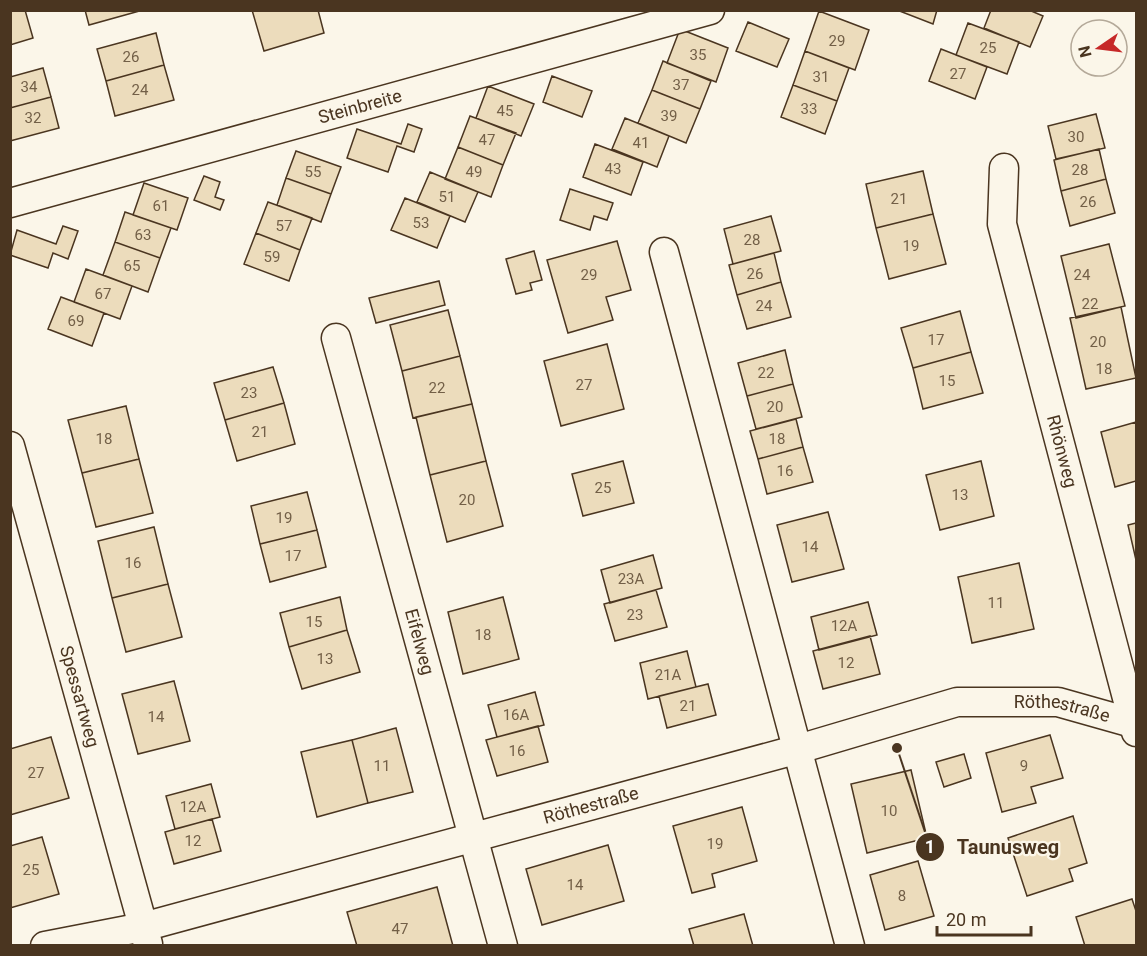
<svg xmlns="http://www.w3.org/2000/svg" width="1147" height="956" font-family="Roboto,sans-serif">
<style>
.building{fill:#ecdcbc;stroke:#4a3520;stroke-width:1.5}
.lines{fill:none;stroke-linecap:round;stroke-linejoin:round}
.minor-casing{stroke:#4a3520;stroke-width:31}
.minor{stroke:#fbf6e9;stroke-width:28}
.labels{text-anchor:middle;stroke-width:4.5;stroke-linejoin:round;paint-order:stroke}
.number-label{font-size:15px;fill:#725f47}
.street-label{font-size:18px;fill:#4a3520;stroke:#fbf6e9}
.leader{fill:none;stroke:#4a3520;stroke-width:2}
.callout-dot{fill:#4a3520;stroke:#fbf6e9;stroke-width:2}
.mark-label{font-size:18px;text-anchor:middle;font-weight:bold;fill:#fff}
.callout-label{font-size:20px;text-anchor:middle;font-weight:bold;fill:#4a3520;stroke:#fbf6e9;stroke-width:4.5;stroke-linejoin:round;paint-order:stroke}
</style>
<rect width="100%" height="100%" fill="#fbf6e9"/>
<path class="building" d="M10,10h15l8,28 -23,7z
M85,10h58l-54,15z
M252,10h66l6,23 -60,18z
M897,10h40l-4,14z
M991,10h38l14,6 -13,31 -46,-19z
M819,11l50,19 -14,40 -50,-19z
M748,22l41,17 -12,28 -41,-16z
M968,23l51,19 -12,32 -51,-19z
M680,29l48,19 -12,34 -49,-19z
M156,33l8,32 -58,16 -9,-32z
M941,49l46,18 -12,32 -46,-18z
M805,51l44,17 -12,33 -44,-16z
M663,61l48,20 -11,28 -48,-19z
M164,65l10,35 -59,16 -9,-35z
M43,68l8,29 -41,11v-31z
M552,76l40,15 -10,26 -39,-15z
M793,85l44,16 -12,33 -44,-17z
M488,86l46,18 -13,32 -45,-18z
M652,90l48,19 -14,34 -48,-20z
M51,97l8,31 -49,13v-33z
M1096,114l9,34 -49,11 -8,-33z
M470,116l46,17 -13,32 -45,-18z
M625,118l44,18 -12,31 -45,-18z
M408,124l14,5 -8,23 -17,-6 -9,26 -41,-14 10,-29 44,15z
M595,144l48,18 -12,33 -48,-18z
M458,147l45,18 -12,32 -46,-18z
M1099,149l7,30 -45,12 -7,-31z
M296,151l45,16 -10,27 -45,-16z
M923,171l10,43 -57,14 -10,-44z
M430,172l48,20 -13,30 -48,-20z
M204,176l16,6 -5,15 9,3 -4,10 -26,-10z
M286,178l45,16 -10,28 -44,-17z
M1106,179l9,34 -45,13 -9,-35z
M144,183l44,15 -11,32 -44,-15z
M570,189l43,14 -6,17 -13,-4 -4,14 -30,-10z
M405,198l45,18 -13,32 -46,-18z
M268,202l44,16 -12,32 -44,-17z
M125,212l46,16 -11,30 -45,-16z
M933,214l13,50 -57,15 -13,-51z
M771,216l10,35 -48,13 -9,-35z
M63,226l15,5 -10,28 -15,-6 -5,15 -38,-13 7,-25 39,14z
M256,233l44,17 -11,31 -45,-17z
M617,241l14,49 -25,7 7,23 -45,13 -21,-73z
M115,242l45,16 -12,34 -45,-17z
M1109,244l16,62 -49,12 -15,-62z
M534,251l8,29 -12,3 2,7 -16,4 -10,-35z
M774,253l7,29 -44,13 -8,-30z
M86,269l46,17 -12,33 -46,-17z
M439,281l6,24 -69,18 -7,-25z
M781,282l10,35 -44,12 -10,-34z
M61,297l43,16 -12,33 -44,-17z
M1121,307l15,71 -50,11 -16,-71z
M448,310l12,46 -58,15 -12,-46z
M960,311l11,41 -58,16 -12,-40z
M607,344l17,65 -63,17 -17,-65z
M785,350l8,34 -46,12 -9,-33z
M971,352l12,41 -60,16 -10,-41z
M460,356l12,48 -59,14 -11,-47z
M273,367l11,36 -59,17 -11,-37z
M793,384l9,33 -46,12 -9,-33z
M284,403l11,41 -58,17 -12,-41z
M472,404l14,57 -56,14 -14,-58z
M126,406l13,53 -57,14 -14,-53z
M796,419l7,28 -45,12 -8,-28z
M1136,422v59l-21,6 -14,-55z
M803,447l10,35 -46,12 -9,-35z
M139,459l14,54 -57,14 -14,-54z
M486,461l17,65 -56,16 -17,-67z
M623,461l11,42 -51,13 -11,-42z
M981,461l13,55 -54,14 -14,-55z
M307,492l10,38 -57,14 -9,-38z
M828,512l16,57 -52,13 -15,-57z
M1136,523v37l-8,-35z
M154,527l14,57 -56,14 -14,-57z
M317,530l9,37 -56,15 -10,-38z
M653,555l9,33 -52,15 -9,-33z
M1019,563l15,66 -62,14 -14,-66z
M168,584l14,53 -56,15 -14,-54z
M656,590l11,37 -52,14 -11,-37z
M340,597l7,33 -58,17 -9,-34z
M503,597l16,62 -56,15 -15,-62z
M868,602l9,33 -58,15 -8,-33z
M347,630l13,42 -58,17 -13,-42z
M870,636l10,38 -57,15 -10,-38z
M687,651l9,36 -48,12 -8,-36z
M174,681l16,60 -52,13 -16,-60z
M708,684l8,31 -49,13 -8,-32z
M535,692l9,33 -47,12 -9,-32z
M538,726l10,36 -51,14 -11,-36z
M396,728l17,64 -45,11 -16,-63z
M1050,735l13,43 -32,9 5,16 -34,9 -16,-59z
M51,737l18,61 -59,17v-66z
M352,740l16,63 -51,14 -16,-65z
M964,754l7,24 -27,9 -8,-25z
M911,770l16,68 -60,15 -16,-69z
M211,784l9,33 -45,12 -9,-33z
M742,807l15,54 -45,13 3,13 -23,6 -19,-67z
M1073,816l14,47 -18,6 4,12 -46,15 -19,-58z
M212,819l9,32 -47,13 -9,-32z
M42,837l17,57 -49,14v-62z
M608,845l16,56 -82,24 -16,-56z
M918,861l16,55 -49,14 -15,-55z
M437,887l16,59h-96l-10,-34z
M1132,899l4,12v35h-51l-9,-29z
M744,914l9,32h-59l-5,-17z"/>
<g class="lines">
<defs>
<g id="minor">
<path id="s1" d="M1004,168l-2,56 134,508"/>
<path id="s2" d="M10,203l700,-193"/>
<path d="M664,252l186,694"/>
<path id="s3" d="M336,338l167,608"/>
<path id="s4" d="M10,446l138,498"/>
<path id="s5" d="M45,946l98,-19 652,-177 162,-48h101l78,22"/>
</g>
</defs>
<use href="#minor" class="minor-casing"/>
<use href="#minor" class="minor"/>
</g>
<g class="labels">
<g class="number-label">
<text x="837" y="46">29</text>
<text x="988" y="53">25</text>
<text x="698" y="60">35</text>
<text x="131" y="62">26</text>
<text x="958" y="79">27</text>
<text x="821" y="82">31</text>
<text x="681" y="90">37</text>
<text x="29" y="92">34</text>
<text x="140" y="95">24</text>
<text x="809" y="114">33</text>
<text x="505" y="116">45</text>
<text x="669" y="121">39</text>
<text x="33" y="123">32</text>
<text x="1076" y="142">30</text>
<text x="487" y="145">47</text>
<text x="641" y="148">41</text>
<text x="613" y="174">43</text>
<text x="1080" y="175">28</text>
<text x="313" y="177">55</text>
<text x="474" y="177">49</text>
<text x="447" y="202">51</text>
<text x="899" y="204">21</text>
<text x="1088" y="207">26</text>
<text x="161" y="211">61</text>
<text x="421" y="228">53</text>
<text x="284" y="231">57</text>
<text x="143" y="240">63</text>
<text x="752" y="245">28</text>
<text x="911" y="251">19</text>
<text x="272" y="262">59</text>
<text x="132" y="271">65</text>
<text x="755" y="279">26</text>
<text x="589" y="280">29</text>
<text x="1082" y="280">24</text>
<text x="103" y="299">67</text>
<text x="1090" y="309">22</text>
<text x="764" y="311">24</text>
<text x="76" y="326">69</text>
<text x="936" y="345">17</text>
<text x="1098" y="347">20</text>
<text x="1104" y="374">18</text>
<text x="766" y="378">22</text>
<text x="947" y="386">15</text>
<text x="584" y="390">27</text>
<text x="437" y="393">22</text>
<text x="249" y="398">23</text>
<text x="775" y="412">20</text>
<text x="260" y="437">21</text>
<text x="104" y="444">18</text>
<text x="777" y="444">18</text>
<text x="785" y="476">16</text>
<text x="603" y="493">25</text>
<text x="960" y="500">13</text>
<text x="467" y="505">20</text>
<text x="284" y="523">19</text>
<text x="810" y="552">14</text>
<text x="293" y="561">17</text>
<text x="133" y="568">16</text>
<text x="631" y="584">23A</text>
<text x="996" y="608">11</text>
<text x="635" y="620">23</text>
<text x="314" y="627">15</text>
<text x="844" y="631">12A</text>
<text x="483" y="640">18</text>
<text x="325" y="664">13</text>
<text x="846" y="668">12</text>
<text x="668" y="680">21A</text>
<text x="688" y="711">21</text>
<text x="516" y="720">16A</text>
<text x="156" y="722">14</text>
<text x="517" y="756">16</text>
<text x="382" y="771">11</text>
<text x="1024" y="771">9</text>
<text x="36" y="778">27</text>
<text x="193" y="812">12A</text>
<text x="889" y="816">10</text>
<text x="193" y="846">12</text>
<text x="715" y="849">19</text>
<text x="31" y="875">25</text>
<text x="575" y="890">14</text>
<text x="902" y="901">8</text>
<text x="400" y="934">47</text>
</g>
<g class="street-label">
<text dy="6" stroke="none"><textPath href="#s2" startOffset="363">Steinbreite</textPath></text>
<text dy="6" stroke="none"><textPath href="#s1" startOffset="291">Rhönweg</textPath></text>
<text dy="6" stroke="none"><textPath href="#s3" startOffset="315">Eifelweg</textPath></text>
<text dy="6" stroke="none"><textPath href="#s4" startOffset="260">Spessartweg</textPath></text>
<text dy="6" stroke="none"><textPath href="#s5" startOffset="1050">Röthestraße</textPath></text>
<text dy="6" stroke="none"><textPath href="#s5" startOffset="564">Röthestraße</textPath></text>
</g>
</g>
<path class="leader" d="M897 748L930 847"/>
<g class="callout-dot">
<circle cx="897" cy="748" r="6"/>
<circle cx="930" cy="847" r="15"/>
</g>
<g class="mark-label">
<text x="930" y="853">1</text>
</g>
<g class="callout-label">
<text x="1008" y="854">Taunusweg</text>
</g>
<rect width="1147" height="956" fill="none" stroke="#4a3520" stroke-width="24"/>
<g transform="translate(1099 48) rotate(256)"><circle r="28" fill="#fbf6e9" stroke="#b4a999" stroke-width="1.5"/>
<path d="M0-4.5L10 22L0 15L-10 22Z" fill="#c62828"/>
<text y="-9" font-size="16" font-weight="bold" text-anchor="middle" fill="#4a3520">N</text>
</g>
<path d="M937 926v9h94v-9" fill="none" stroke="#4a3520" stroke-width="3"/>
<text x="946" y="926" font-size="18" fill="#4a3520" stroke="#fbf6e9" stroke-width="4.5" paint-order="stroke">20 m</text>
</svg>
